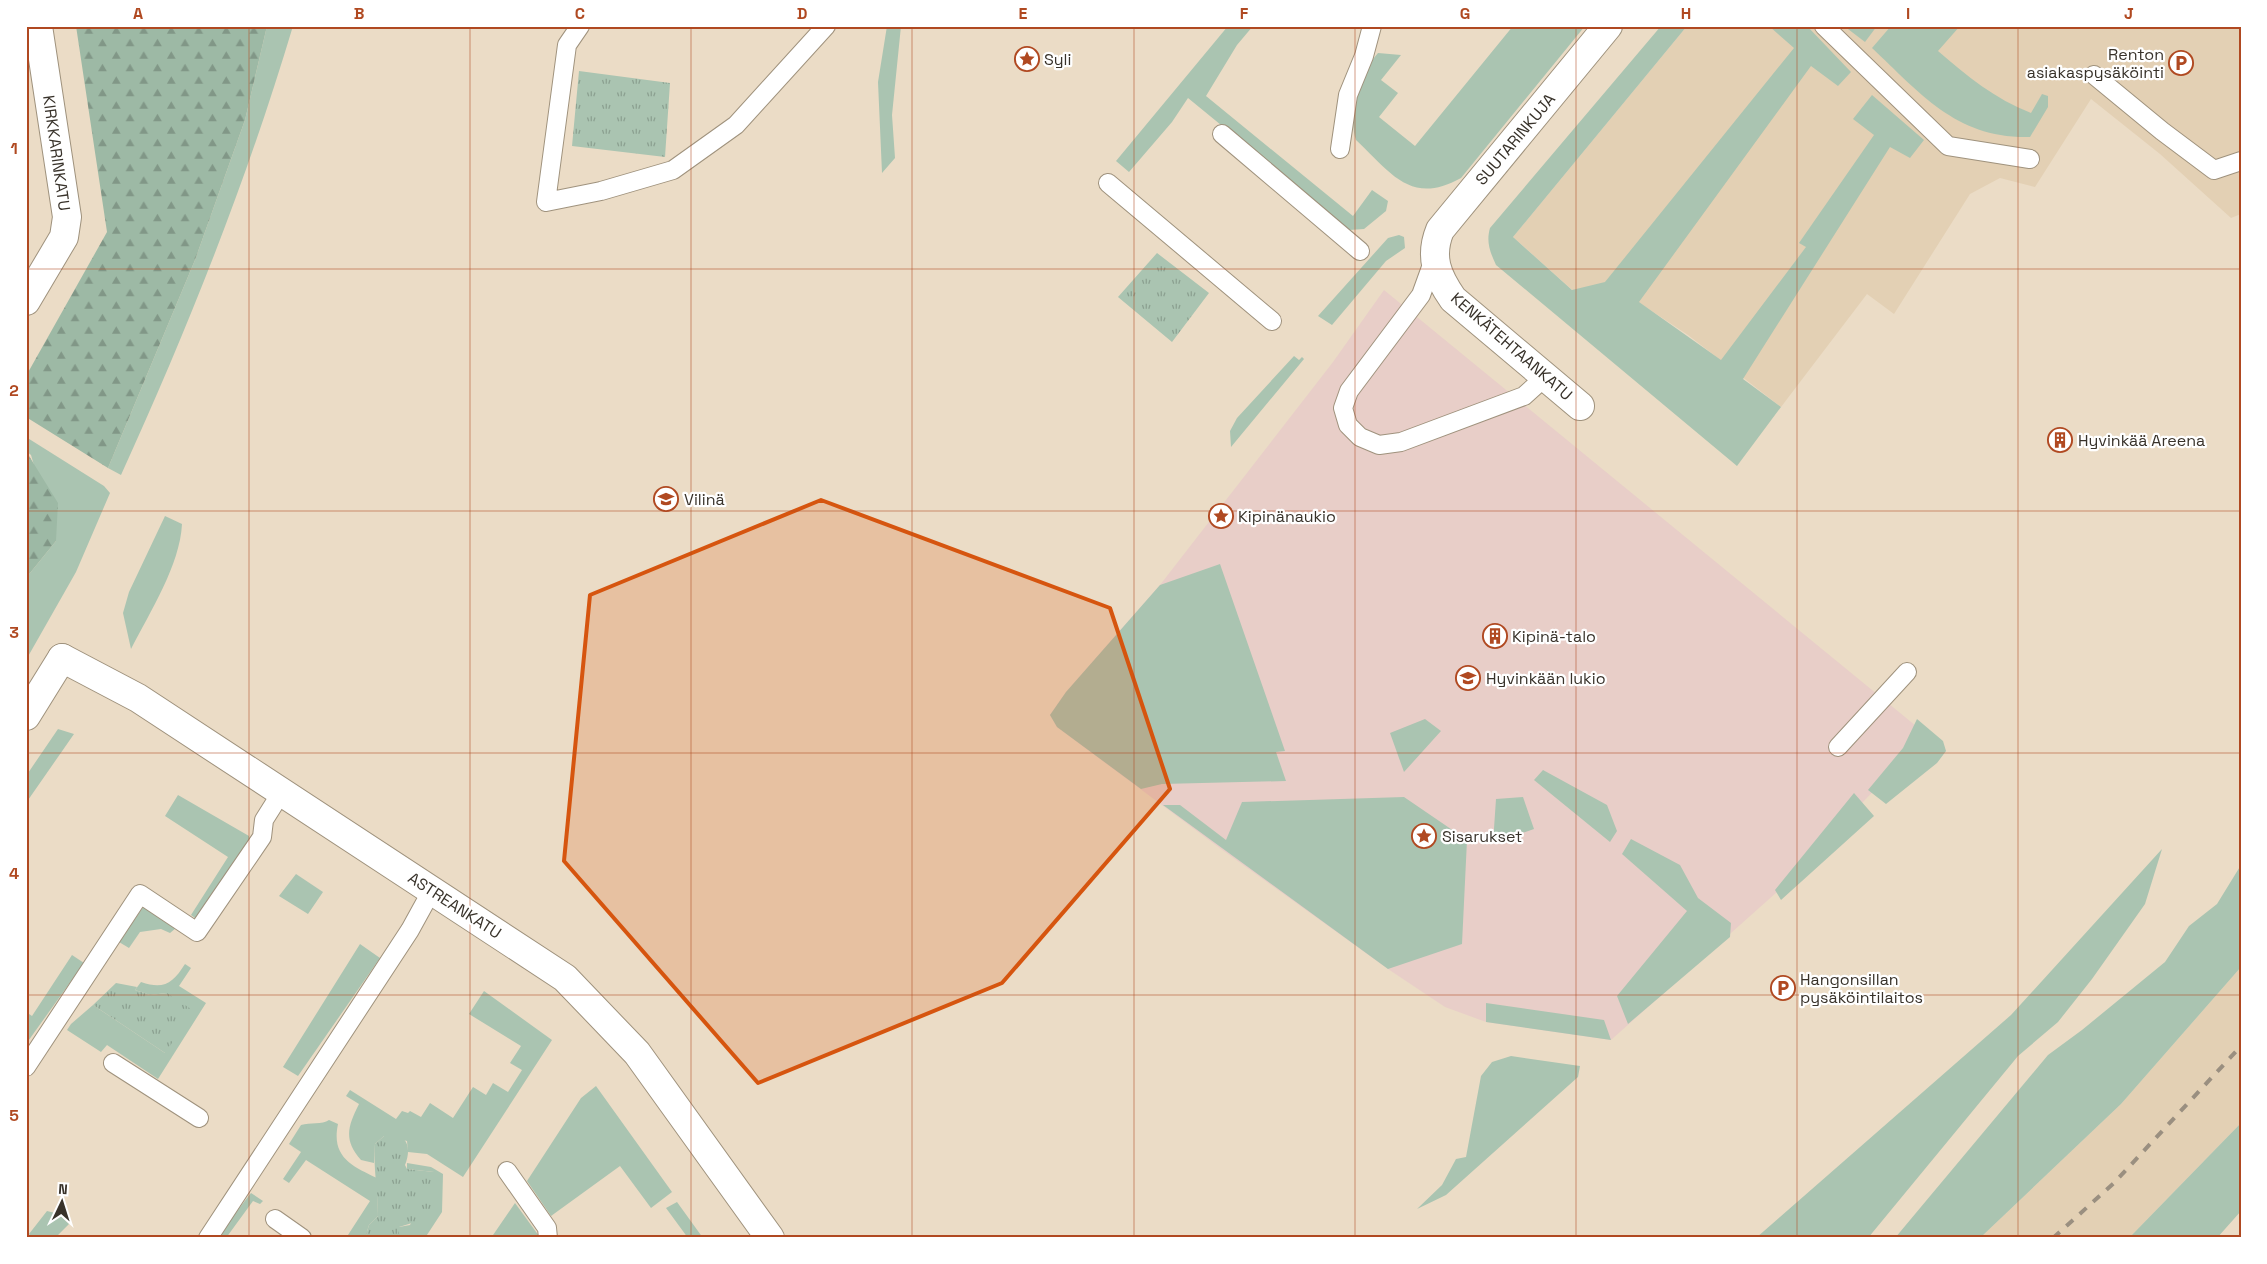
<svg xmlns="http://www.w3.org/2000/svg" width="2267" height="1264" font-family="'Space Grotesk',sans-serif">
<style>
.built{fill:#e3d0b4}
.education{fill:#e8cec8}
.green{fill:#aac4b1}
.forest{fill:url(#forest-firs)}
.park{fill:url(#park-tufts)}
.lines{fill:none;stroke-linecap:round;stroke-linejoin:round}
.lane-casing{stroke:#9f927d;stroke-width:20}
.street-casing{stroke:#9f927d;stroke-width:30}
.secondary-casing{stroke:#9f927d;stroke-width:30}
.lane{stroke:#fff;stroke-width:18}
.street{stroke:#fff;stroke-width:28}
.secondary{stroke:#fff;stroke-width:28}
.rail{stroke:#9a8f80;stroke-width:4;stroke-dasharray:9 9;stroke-linecap:butt}
.marked{fill:#d6550f;fill-opacity:0.2;stroke:#d6550f;stroke-width:4;stroke-linejoin:round}
.grid{fill:none;stroke:#b04921;stroke-width:1;stroke-opacity:0.55}
.labels{text-anchor:middle;stroke-width:4.5;stroke-linejoin:round;paint-order:stroke}
.poi-label{font-size:16px;fill:#38322a;stroke:#fff;text-anchor:start}
.street-label{font-size:16px;fill:#38322a;stroke:#fff}
.neatline{fill:none;stroke:#b04921;stroke-width:2}
.grid-label{font-size:16px;text-anchor:middle;font-weight:bold;fill:#b04921}
</style>
<defs>
<pattern id="forest-firs" width="22" height="20" patternUnits="userSpaceOnUse" patternTransform="scale(1.25)"><rect width="22" height="20" fill="#9db9a5"/><path d="M5 1l3.5 6h-7zM16 11l3.5 6h-7z" fill="#819787"/></pattern>
<pattern id="park-tufts" width="24" height="20" patternUnits="userSpaceOnUse" patternTransform="scale(1.25)"><rect width="24" height="20" fill="#aac4b1"/><path d="M3 7l-1-3M5 7V3M7 7l1-3M15 17l-1-3M17 17v-4M19 17l1-3" fill="none" stroke="#8ba090"/></pattern>
</defs>
<rect width="100%" height="100%" fill="#ebdcc6"/>
<path class="built" d="M1687,26h554v188l-10,4 -71,-64 -69,-55 -56,88 -35,-9 -30,16 -76,120 -27,-20 -86,113 -93,-72 -50,-33 -50,2 -75,-67z
M2241,967v156l-112,115h-149l141,-134z"/>
<path class="education" d="M1384,290l543,445 -150,157 -166,148 -125,-18 -41,-15 -57,-38 -167,-120 -164,-122 -7,-12 16,-23 94,-107 173,-223z"/>
<path class="green" d="M267,26h26c-46,154 -105,302 -172,449l-13,-7 87,-208 50,-140z
M887,26h14l-9,89 3,43 -13,15 -4,-91z
M1228,26h25l-16,19 -31,51 147,120 19,-26 16,11 -2,10 -22,18 -15,1 -161,-132 -16,24 -43,50 -13,-11z
M1513,26h72l-124,152c-50,28 -70,-5 -105,-38 -6,-14 -1,-54 7,-67 4,-7 10,-14 15,-20l23,2 -20,25 17,13 -19,24 36,29z
M1661,26h26l-174,211 59,53 33,-8 189,-234 -25,-22h38l44,46 -13,14 -27,-20 -172,236 82,58 85,-113 -7,-4 75,-108 -21,-16 19,-24 52,45 -14,18 -20,-11 -147,232 38,28 -44,59 -241,-201c-6,-13 -10,-23 -6,-37z
M1844,26h33l-12,16z
M1891,26h69l-22,25c29,25 57,48 93,62l11,-19 6,2v11l-18,30c-73,2 -109,-43 -158,-89z
M1399,235l5,2 1,11 -19,13 -54,64 -14,-9 70,-78z
M1294,356l5,4 3,-3 2,2 -73,88 -1,-16 7,-13z
M26,437l78,49 6,7 -34,79 -50,88v-82l30,-37 -25,-86 -5,-4z
M165,516l17,8c-2,41 -32,88 -51,125l-8,-36 6,-21z
M1220,564l65,187 -9,1 10,29 -124,3 -21,5 -84,-62 -7,-12 16,-23 94,-107z
M1425,719l16,12 -37,41 -14,-39z
M1917,719l26,22 3,10 -9,12 -51,41 -18,-14 35,-42z
M58,729l16,5 -48,69v-27z
M1543,770l64,35 10,26 -7,11 -76,-62z
M1854,793l20,23 -93,84 -6,-10z
M178,795l71,41v6l-49,74 -5,2 -4,-3 37,-58 -63,-41z
M1404,797l63,43 -5,104 -74,25 -225,-164h17l46,35 16,-38z
M1523,797l11,32 -41,14 3,-44z
M1631,839l49,26 18,33 33,25 -1,14 -102,87 -11,-28 70,-85 -65,-57z
M2162,849l-17,55 -53,75 -34,43 -40,34 -150,182h-112l255,-223z
M2241,865v102l-120,137 -141,134h-85l153,-183 34,-25 83,-68 24,-36 28,-22z
M296,874l27,18 -15,22 -29,-18z
M144,906l32,22 -6,5 -9,-4 -21,3 -11,16 -10,-6z
M360,944l20,14 -82,118 -15,-9z
M72,955l12,8 -58,81v-32l6,4z
M185,964l6,4 -12,18 27,17 -48,76 -51,-34 -6,7 -34,-22 4,-6 22,-19 72,48 2,-60 -17,2 -15,-5 6,-8c23,8 32,1 44,-18z
M484,991l68,49 -89,137 -36,-23 -19,-2 -1,-11 -23,-5 -9,8 -1,19 -13,-3c-18,-20 -13,-34 -2,-56l-13,-8 4,-6 46,29 6,-8 6,2 2,-2 11,6 9,-14 23,15 20,-31 13,8 7,-12 15,9 14,-22 -12,-7 11,-17 -52,-32z
M1486,1003l118,17 7,20 -125,-18z
M1511,1056l69,10 -2,11 -132,118 -29,14 25,-24 14,-26 10,-2 15,-81 11,-14z
M596,1086l76,106 -21,16 -31,-42 -69,50 -24,-35 54,-83z
M329,1120l9,4c-7,33 14,42 39,54l1,38 -9,9 -4,13h-19l24,-37 -64,-41 -17,23 -6,-4 18,-27 -12,-8 12,-19c9,-3 21,0 28,-5z
M2241,1123v88l-24,27h-88z
M407,1163l24,4 12,7 -1,38 -17,26h-26v-11l11,-2 24,-53 -27,-3z
M251,1193l12,8 -3,3 -7,-3 -27,37 -6,-5z
M677,1202l26,36h-15l-22,-30z
M515,1203l24,33 -48,2z
M47,1211l12,3 10,10 -14,14h-22l-4,-4z"/>
<path class="forest" d="M76,26h191l-22,94 -50,140 -87,208 -82,-51v-41l81,-144z
M26,451l32,52 -2,38 -30,37z"/>
<path class="park" d="M579,71l91,12 -5,74 -93,-11z
M1157,253l52,40 -37,49 -54,-45z
M116,983l21,4 -2,3 15,5 17,-2 27,18 -29,42 -72,-48z
M391,1134c18,1 20,16 14,31l2,4 27,3v40l-9,7 -26,8v11h-34l4,-13 9,-9c0,-25 -5,-48 -3,-72l9,-8z"/>
<g class="lines">
<defs>
<path id="lane" d="M580,26l-13,19 -21,157 55,-11 72,-21 63,-45 90,-99
M1824,26l124,120 82,13
M2094,75l68,56 52,39 27,-9
M1222,134l138,117
M1340,149l8,-54 16,-39 8,-30
M1108,183l164,138
M1434,259l-13,36 -72,96 -6,17 5,17 12,12 19,8 22,-3 123,-46 21,-19
M1838,747l69,-75
M113,1063l86,55
M26,1067l114,-173 57,38 65,-95 2,-17 17,-27
M507,1171l40,57 1,10
M275,1219l27,19
M208,1238l202,-308 22,-40"/>
<path id="street" d="M26,301l38,-64 3,-20 -29,-191
M1580,406l-127,-107c-16,-23 -24,-42 -13,-69l168,-204
M62,658l76,40 427,280 72,75 133,185"/>
<path id="secondary" d="M26,716l36,-58"/>
</defs>
<use href="#lane" class="lane-casing"/>
<use href="#street" class="street-casing"/>
<use href="#secondary" class="secondary-casing"/>
<use href="#lane" class="lane"/>
<use href="#street" class="street"/>
<use href="#secondary" class="secondary"/>
<path class="rail" d="M2053,1238l61,-55 127,-137"/>
</g>
<path class="marked" d="M821,500l289,108 60,181 -168,194 -244,100 -194,-222 26,-266z"/>
<path class="grid" d="M249,26v1212M470,26v1212M691,26v1212M912,26v1212M1134,26v1212M1355,26v1212M1576,26v1212M1797,26v1212M2018,26v1212M26,269h2215M26,511h2215M26,753h2215M26,995h2215"/>
<defs>
<symbol id="sight-ring" viewBox="-11 -11 22 22"><circle r="9.5" fill="#fff" stroke="#b04921" stroke-width="1.5"/><path d="M0-6L1.8-2.2L6-1.7L2.9 1.2L3.7 5.4L0 3.3L-3.7 5.4L-2.9 1.2L-6-1.7L-1.8-2.2Z" fill="#b04921"/></symbol>
<symbol id="parking-ring" viewBox="-11 -11 22 22"><circle r="9.5" fill="#fff" stroke="#b04921" stroke-width="1.5"/><path d="M-3.5-5.5H1a3.5 3.5 0 0 1 0 7H-1V5.5H-3.5ZM-1-3.4V-.6H.8a1.4 1.4 0 0 0 0-2.8Z" fill="#b04921"/></symbol>
<symbol id="building-ring" viewBox="-11 -11 22 22"><circle r="9.5" fill="#fff" stroke="#b04921" stroke-width="1.5"/><path d="M-4-6H4V6H1V3H-1V6H-4ZM-2.5-4.3h1.7v1.8h-1.7ZM.8-4.3h1.7v1.8H.8ZM-2.5-1h1.7V.8h-1.7ZM.8-1h1.7V.8H.8Z" fill="#b04921"/></symbol>
<symbol id="school-ring" viewBox="-11 -11 22 22"><circle r="9.5" fill="#fff" stroke="#b04921" stroke-width="1.5"/><path d="M0-5L7-2L0 1L-7-2ZM-4 1L0 2.5L4 1V4Q0 6-4 4Z" fill="#b04921"/></symbol>
</defs>
<g fill-rule="evenodd">
<use href="#sight-ring" x="1013" y="45" width="28" height="28"/>
<use href="#parking-ring" x="2167" y="49" width="28" height="28"/>
<use href="#building-ring" x="2046" y="426" width="28" height="28"/>
<use href="#school-ring" x="652" y="485" width="28" height="28"/>
<use href="#sight-ring" x="1207" y="502" width="28" height="28"/>
<use href="#building-ring" x="1481" y="622" width="28" height="28"/>
<use href="#school-ring" x="1454" y="664" width="28" height="28"/>
<use href="#sight-ring" x="1410" y="822" width="28" height="28"/>
<use href="#parking-ring" x="1769" y="974" width="28" height="28"/>
</g>
<g class="labels">
<g class="poi-label">
<text x="2164" y="60" text-anchor="end">Renton<tspan x="2164" dy="18">asiakaspysäköinti</tspan></text>
<text x="1044" y="65">Syli</text>
<text x="2078" y="446">Hyvinkää Areena</text>
<text x="684" y="505">Vilinä</text>
<text x="1238" y="522">Kipinänaukio</text>
<text x="1512" y="642">Kipinä-talo</text>
<text x="1486" y="684">Hyvinkään lukio</text>
<text x="1442" y="842">Sisarukset</text>
<text x="1800" y="985">Hangonsillan<tspan x="1800" dy="18">pysäköintilaitos</tspan></text>
</g>
<g class="street-label">
<text transform="translate(1515 139) rotate(-50)" y="6">SUUTARINKUJA</text>
<text transform="translate(57 153) rotate(82)" y="6">KIRKKARINKATU</text>
<text transform="translate(1512 346) rotate(41)" y="6">KENKÄTEHTAANKATU</text>
<text transform="translate(455 905) rotate(33)" y="6">ASTREANKATU</text>
</g>
</g>
<rect width="2267" height="1264" fill="none" stroke="#ffffff" stroke-width="55"/>
<g transform="translate(62 1202) rotate(4)" stroke="#ffffff" stroke-width="4" paint-order="stroke">
<path d="M0-4L9 19L0 12L-9 19Z" fill="#38322a"/>
<text y="-8" font-size="14" font-weight="bold" text-anchor="middle" fill="#38322a">N</text>
</g>
<rect x="28" y="28" width="2212" height="1208" class="neatline"/>
<g class="grid-label">
<text x="138" y="19">A</text>
<text x="359" y="19">B</text>
<text x="580" y="19">C</text>
<text x="802" y="19">D</text>
<text x="1023" y="19">E</text>
<text x="1244" y="19">F</text>
<text x="1465" y="19">G</text>
<text x="1686" y="19">H</text>
<text x="1908" y="19">I</text>
<text x="2129" y="19">J</text>
<text x="14" y="154">1</text>
<text x="14" y="396">2</text>
<text x="14" y="638">3</text>
<text x="14" y="879">4</text>
<text x="14" y="1121">5</text>
</g>
</svg>
